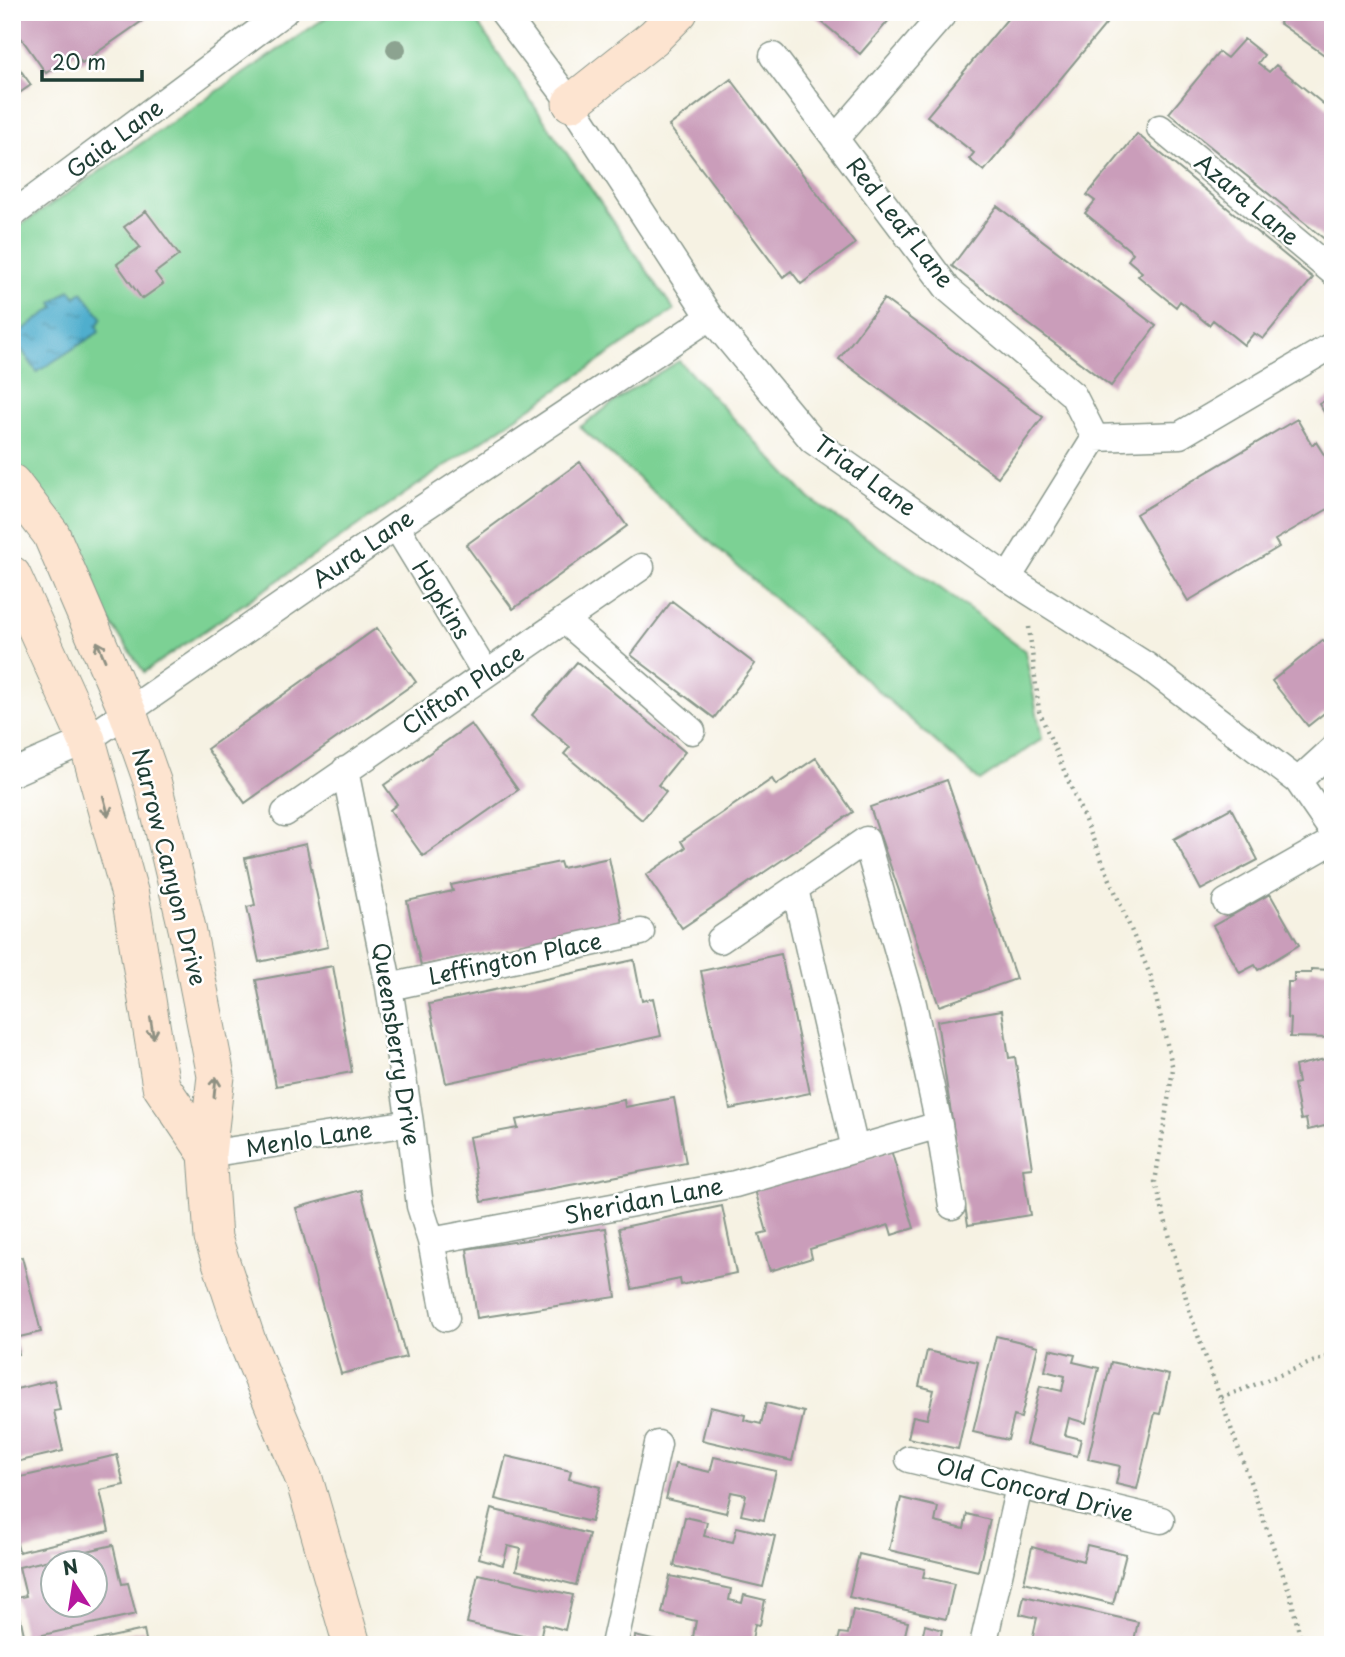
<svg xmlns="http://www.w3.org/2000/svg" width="1345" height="1657" font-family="'Playpen Sans',sans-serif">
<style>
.park{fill:#7cd194;stroke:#4e8764;stroke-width:2}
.water{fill:url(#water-ripples);stroke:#377680;stroke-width:2}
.building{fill:#ca9dba;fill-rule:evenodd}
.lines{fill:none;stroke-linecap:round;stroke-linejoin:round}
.street-casing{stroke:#8a988c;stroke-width:29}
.secondary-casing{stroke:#8a988c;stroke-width:39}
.path{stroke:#8a988c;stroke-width:4.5;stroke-dasharray:2 5;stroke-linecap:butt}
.street{stroke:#fff;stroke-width:26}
.secondary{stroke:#fde4d0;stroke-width:37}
.tree{fill:#8ca390}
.oneway{stroke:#8e9082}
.labels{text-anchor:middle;stroke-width:5;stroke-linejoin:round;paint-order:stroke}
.street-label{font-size:23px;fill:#1f3d34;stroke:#fff}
</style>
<defs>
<pattern id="water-ripples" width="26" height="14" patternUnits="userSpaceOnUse" patternTransform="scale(1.75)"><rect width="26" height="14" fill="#4faecd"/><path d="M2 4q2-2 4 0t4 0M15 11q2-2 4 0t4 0" fill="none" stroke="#418fa7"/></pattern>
</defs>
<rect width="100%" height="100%" fill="#fff"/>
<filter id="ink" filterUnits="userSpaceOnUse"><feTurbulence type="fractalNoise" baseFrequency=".0143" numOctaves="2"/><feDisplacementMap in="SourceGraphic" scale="14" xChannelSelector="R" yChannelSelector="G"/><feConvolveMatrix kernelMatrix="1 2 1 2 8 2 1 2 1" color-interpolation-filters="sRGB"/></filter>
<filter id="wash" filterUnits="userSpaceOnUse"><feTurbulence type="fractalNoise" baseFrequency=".00686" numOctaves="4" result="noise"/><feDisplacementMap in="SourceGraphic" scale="28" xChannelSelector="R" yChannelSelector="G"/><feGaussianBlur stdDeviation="1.57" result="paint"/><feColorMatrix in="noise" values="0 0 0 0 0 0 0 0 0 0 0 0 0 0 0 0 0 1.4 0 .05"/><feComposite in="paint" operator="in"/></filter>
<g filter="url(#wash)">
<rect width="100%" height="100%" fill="#f6f2e3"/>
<path class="park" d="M334,12h136l204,298 -530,362 -132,-193v-248z
M679,361l131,138 133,91 82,61 17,88 -62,42 -400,-354 52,-38z"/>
<path class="water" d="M70,290l6,7 6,-5 20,26 -5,8 2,6 -62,40 -24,-35 42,-30 -3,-4z"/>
<g id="blocks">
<path class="building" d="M12,12h143l-73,51 -7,-10 -29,20 -34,-48z
M810,12h86l-36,42z
M1013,12h90l-5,6 8,6 -122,147 -15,-12 5,-6 -47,-37z
M1287,12h46v49l-54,-38z
M1244,39l20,16 -6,8 11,9 7,-7 57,47v134l-164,-133 50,-61 8,6z
M12,58l19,27 -19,13z
M731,79l124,165 -54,40 -10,-13 -8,6 -114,-151z
M1137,134l176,144 -50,61 -9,-6 -10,12 -31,-25 -4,5 -29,-24 -4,6 -38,-31 4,-4 -14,-12 5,-7 -48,-40 10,-12 -8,-6z
M997,206l159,120 -45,60 -159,-120z
M146,211l33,44 -24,18 8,11 -21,15 -25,-35 23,-17 -16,-20z
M884,299l159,118 -45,60 -159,-118z
M1333,396v30l-14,-22z
M1297,419l15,26 4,-3 17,27v37l-58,34 4,7 -91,54 -52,-87z
M580,462l47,64 -114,83 -47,-64z
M672,601l83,63 -41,54 -83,-63z
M377,628l39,54 -171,121 -38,-54z
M1323,640l10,13v53l-25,20 -36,-45z
M577,662l108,90 -27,33 8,7 -24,28 -78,-66 6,-7 -38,-32z
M471,724l47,66 -95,66 -33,-46 7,-6 -13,-19z
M816,758l37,54 -171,116 -36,-53 39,-27 -4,-7 91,-62 4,6z
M947,780l69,199 -77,27 -69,-199z
M1231,808l27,52 -57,30 -27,-51z
M306,844l22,103 -69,15 -12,-55 8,-2 -10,-47z
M609,858l14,65 -202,43 -14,-65 46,-10 -2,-6 109,-23 2,6z
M1270,894l29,51 -41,25 -3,-5 -15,8 -27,-47z
M781,954l29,139 -80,16 -29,-138z
M634,960l8,41 11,-3 8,38 -215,47 -17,-79z
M333,966l19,106 -76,14 -20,-106z
M1311,969l20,1 2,4v64l-43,-1 1,-18 -4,-1 1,-36h6v-9h17z
M1002,1010l7,48 6,-1 17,111 -9,1 7,46 -62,10 -31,-204z
M1333,1057v67l-25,6 -2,-11 -5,1 -7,-36 4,-1 -3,-17z
M674,1098l12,65 -205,39 -12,-65 49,-9 -2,-8 108,-20 1,7z
M891,1150l23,78 -22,7 -3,-10 -79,24 2,9 -42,13 -11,-37 8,-2 -12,-42z
M361,1190l45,167 -65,17 -45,-166z
M722,1206l14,67 -55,12 -1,-6 -48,10 -13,-61z
M606,1228l10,69 -139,21 -10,-69z
M22,1257l19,75 -26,6 4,16 -7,1v-96z
M996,1336l42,10 -17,72 -7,-2 -6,24 -35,-8z
M1050,1349l25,6 -2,7 26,6 -13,55 -17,-5 -4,17 16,4 -4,17 -51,-12 14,-58 22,5 3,-15 -20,-5z
M927,1351l51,11 -20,87 -50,-11 5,-22 14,3 7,-29 -15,-4z
M1111,1362l58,13 -9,39 -5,-1 -18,76 -21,-5 4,-18 -32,-7z
M54,1380l6,30 -6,1 9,40 -51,12v-73z
M766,1403l38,9 -12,49 -90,-21 8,-33 35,8 -1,5 17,4z
M117,1455l7,30 -24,5 9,41 -90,21 -7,-29v-44z
M506,1456l65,15 -2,8 31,8 -9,35 -96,-23z
M714,1457l62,14 -12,49 -23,-5 5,-20 -15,-3 -5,21 -60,-14 9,-35 35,8z
M901,1498l37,9 -3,15 29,7 3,-15 23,6 -12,51 -89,-21z
M491,1509l98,25 -13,51 -60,-15 5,-21 -13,-3 -5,19 -24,-7z
M685,1517l22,5 -3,14 29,6 4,-15 38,9 -12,51 -89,-21z
M113,1545l9,39 6,-1 8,31 -111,25 -9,-41 10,-2 -7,-29zM52,1562h42v42h-42z
M1087,1545l39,9 -13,50 -89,-22 8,-35 51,14z
M859,1554l66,15 -2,8 31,7 -8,35 -97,-22z
M478,1574l95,21 -8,35 -22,-6 -3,16 -73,-17z
M670,1576l61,13 -2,11 13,3 2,-8 21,5 -5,25 -5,-1 -4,21h-25l-33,-8 3,-16 -34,-8z
M1024,1596l114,26 -5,23h-52l-13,-3v3h-37l6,-27 -17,-4z
M853,1610l55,12 -4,17 17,4 4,-18 17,5 -3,15h-66l-12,-3 -1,3h-23l3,-12 8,1z
M144,1630l3,15h-69v-1z
M635,1636l35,8v1h-36z"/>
</g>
</g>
<g filter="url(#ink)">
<use href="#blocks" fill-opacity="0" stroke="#8a988c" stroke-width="2"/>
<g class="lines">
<defs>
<path id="street" d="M503,12l68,91 139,214 102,123 196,138 139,88 151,115 35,51
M773,56l175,233 125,106 22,43
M1160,128l173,144
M835,139l110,-127
M12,215l272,-203
M1095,438l85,-3 153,-90
M396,526l90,148
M1008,578l87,-140
M564,620l128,111
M345,770l44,217 21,136 10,83 11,35 15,77
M12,773l75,-33 309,-214 314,-209
M1298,781l35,-32
M285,813l356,-246
M795,889l60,260
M1226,902l107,-61
M720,940l146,-100 47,164 26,121 13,81
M389,987l252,-55
M207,1154l203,-31
M431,1241l304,-57 204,-59
M909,1459l252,61
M614,1645l44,-201
M983,1645l36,-158"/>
<path id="secondary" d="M571,103l83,-66 25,-25
M12,483l39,51 77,179 25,71 34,144 29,148 -9,78 6,84 34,103 57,138 48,166
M12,575l75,165 43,155 31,191 46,68"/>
</defs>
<use href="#street" class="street-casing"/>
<use href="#secondary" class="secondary-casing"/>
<path class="path" d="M1029,627l10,84 112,266 22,92 -18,113 35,131 100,281 12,51
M1221,1398l112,-44"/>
<use href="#street" class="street"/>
<use href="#secondary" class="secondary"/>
</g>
<circle class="tree" cx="396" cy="49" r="10"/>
<defs><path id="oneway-shaft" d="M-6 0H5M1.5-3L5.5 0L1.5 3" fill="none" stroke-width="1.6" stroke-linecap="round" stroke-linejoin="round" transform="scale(1.75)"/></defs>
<g class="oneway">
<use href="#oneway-shaft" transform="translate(101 651) rotate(-113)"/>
<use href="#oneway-shaft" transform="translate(106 806) rotate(75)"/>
<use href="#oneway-shaft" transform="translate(152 1028) rotate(81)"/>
<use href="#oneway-shaft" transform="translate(215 1087) rotate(-84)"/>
</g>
</g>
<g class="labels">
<g class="street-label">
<text transform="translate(115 139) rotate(-37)" y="8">Gaia Lane</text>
<text transform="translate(1247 200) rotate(40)" y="8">Azara Lane</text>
<text transform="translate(900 223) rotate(52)" y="8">Red Leaf Lane</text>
<text transform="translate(865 476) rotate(36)" y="8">Triad Lane</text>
<text transform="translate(363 549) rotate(-35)" y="8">Aura Lane</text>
<text transform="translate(441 600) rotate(58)" y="8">Hopkins</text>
<text transform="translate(463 690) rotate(-34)" y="8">Clifton Place</text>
<text transform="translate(169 867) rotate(76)" y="8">Narrow Canyon Drive</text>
<text transform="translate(515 959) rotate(-12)" y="8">Leffington Place</text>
<text transform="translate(396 1044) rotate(81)" y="8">Queensberry Drive</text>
<text transform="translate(309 1139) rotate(-9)" y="8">Menlo Lane</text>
<text transform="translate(644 1201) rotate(-11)" y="8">Sheridan Lane</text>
<text transform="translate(1035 1490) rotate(14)" y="8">Old Concord Drive</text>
</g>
</g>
<rect width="1345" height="1657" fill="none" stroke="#fff" stroke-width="42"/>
<g transform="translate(74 1584) rotate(348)"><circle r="33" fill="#ffffff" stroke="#a5b1ae" stroke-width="2"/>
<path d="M0-5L12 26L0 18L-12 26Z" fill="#b5179e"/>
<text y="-10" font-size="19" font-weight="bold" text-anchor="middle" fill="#1f3d34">N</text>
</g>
<path d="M42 70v10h100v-10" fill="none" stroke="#1f3d34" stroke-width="3.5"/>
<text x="52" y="70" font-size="21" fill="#1f3d34" stroke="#ffffff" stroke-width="5" paint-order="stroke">20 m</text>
</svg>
